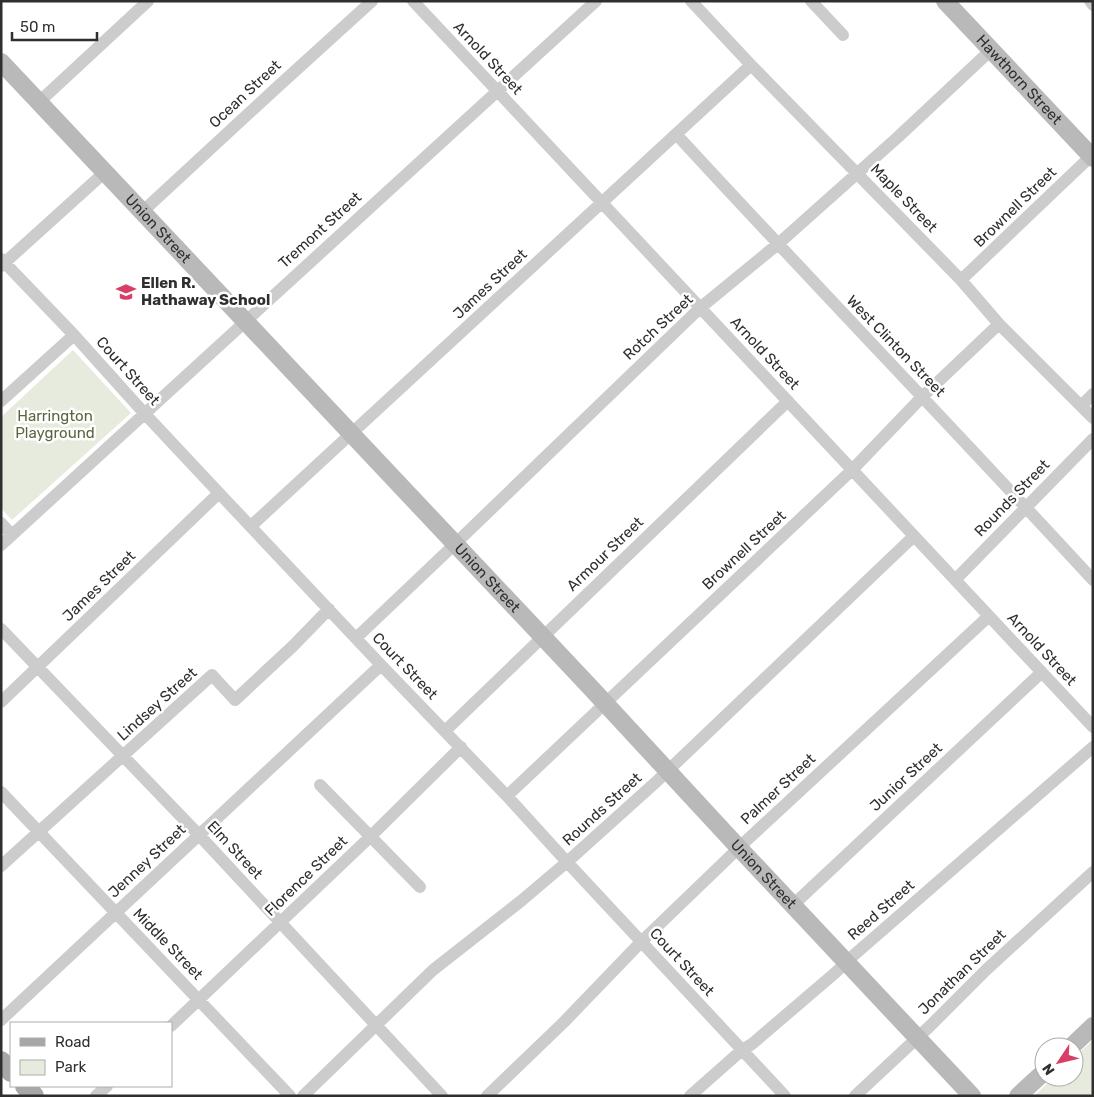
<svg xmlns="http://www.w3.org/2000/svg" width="1094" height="1097" font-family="Rubik,sans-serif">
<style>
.green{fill:#e7ebde}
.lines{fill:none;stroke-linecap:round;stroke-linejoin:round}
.street{stroke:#ccc;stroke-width:12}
.secondary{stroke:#b9b9b9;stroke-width:18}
.primary{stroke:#a7a7a7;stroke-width:20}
.labels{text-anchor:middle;stroke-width:5;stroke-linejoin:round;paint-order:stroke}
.street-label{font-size:15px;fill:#2f2f2f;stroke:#fff}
.poi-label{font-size:15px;font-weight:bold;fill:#2f2f2f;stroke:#fff;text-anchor:start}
.park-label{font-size:15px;fill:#59673f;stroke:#fff}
</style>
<rect width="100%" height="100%" fill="#fff"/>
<path class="green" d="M73,350l58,63 -119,107 -11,-12v-91z
M1093,1040v56h-59l20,-19h20v-19z"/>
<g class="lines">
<path class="street" d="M413,1l680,726
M691,1l60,64 210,215 38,44 94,94
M811,1l32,34
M1090,1l3,4
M39,102l109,-101
M676,134c138,150 279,296 417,446
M142,212l131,-121 99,-90
M1,259l73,76 71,79 74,79 162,172 126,131 60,66 218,234
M1,266l104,-94
M961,280l130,-124
M1,401l73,-66
M1081,406l12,-12
M1,523l11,12
M251,526l500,-461
M1,545l595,-544
M955,580l138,-141
M1,629l198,206 243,261
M356,638l99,-94 245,-236 78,-64 120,-107 93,-87
M1,702l218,-209
M445,731l343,-330
M320,785l100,102
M1,792l289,304
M507,796l345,-326 70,-73 77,-73
M1,866l211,-191 23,25 58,-54 36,-37
M793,905l249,-233
M1,1020l380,-355
M171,1026l199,-189 91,-90
M96,1096l11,-10
M303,1096l130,-126 88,-69 46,-39 89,-80 258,-246
M487,1096l77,-74 77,-80 106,-102 242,-224
M690,1096l52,-46 10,-6 83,-71 19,-18 239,-208
M855,1096l75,-70 56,-56 107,-98"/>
<g class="secondary">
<path id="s1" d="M945,1l148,157"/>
<path id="s2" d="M1,62l590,626 148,160 233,248"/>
<path d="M1071,1047l22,-21"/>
<path d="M1018,1096l26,-24"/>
</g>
<path class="primary" d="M1,1061l10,11
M25,1086l9,10"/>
</g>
<defs>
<symbol id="school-bare" viewBox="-9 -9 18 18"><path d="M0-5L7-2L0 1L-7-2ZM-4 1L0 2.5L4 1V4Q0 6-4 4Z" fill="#d73f66" stroke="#fff" stroke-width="2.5" paint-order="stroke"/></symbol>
</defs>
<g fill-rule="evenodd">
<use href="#school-bare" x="112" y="278" width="28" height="28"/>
</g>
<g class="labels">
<g class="street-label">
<text transform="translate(488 58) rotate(47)" y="5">Arnold Street</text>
<text dy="5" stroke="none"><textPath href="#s1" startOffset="108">Hawthorn Street</textPath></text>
<text transform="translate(245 94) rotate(-43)" y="5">Ocean Street</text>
<text transform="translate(904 198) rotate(46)" y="5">Maple Street</text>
<text transform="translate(1015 207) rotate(-44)" y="5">Brownell Street</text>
<text dy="5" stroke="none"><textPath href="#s2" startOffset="229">Union Street</textPath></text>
<text transform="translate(320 230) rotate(-42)" y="5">Tremont Street</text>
<text transform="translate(490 284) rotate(-43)" y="5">James Street</text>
<text transform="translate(658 327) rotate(-43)" y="5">Rotch Street</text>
<text transform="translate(896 346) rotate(46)" y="5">West Clinton Street</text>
<text transform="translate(765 353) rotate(47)" y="5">Arnold Street</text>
<text transform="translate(128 371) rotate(48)" y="5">Court Street</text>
<text transform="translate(1012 498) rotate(-46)" y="5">Rounds Street</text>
<text transform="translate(744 550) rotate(-43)" y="5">Brownell Street</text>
<text transform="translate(605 554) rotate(-44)" y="5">Armour Street</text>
<text dy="5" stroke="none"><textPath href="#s2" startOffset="709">Union Street</textPath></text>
<text transform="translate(99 586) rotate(-44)" y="5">James Street</text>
<text transform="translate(1042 649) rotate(47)" y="5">Arnold Street</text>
<text transform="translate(405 666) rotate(46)" y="5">Court Street</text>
<text transform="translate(157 704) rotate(-42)" y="5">Lindsey Street</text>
<text transform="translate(906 777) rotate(-43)" y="5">Junior Street</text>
<text transform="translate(778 789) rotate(-43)" y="5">Palmer Street</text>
<text transform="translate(602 809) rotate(-42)" y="5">Rounds Street</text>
<text transform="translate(235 850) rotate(47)" y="5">Elm Street</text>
<text transform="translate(147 861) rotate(-43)" y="5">Jenney Street</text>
<text dy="5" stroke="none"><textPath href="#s2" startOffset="1114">Union Street</textPath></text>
<text transform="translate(306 876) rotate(-44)" y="5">Florence Street</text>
<text transform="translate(881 910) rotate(-41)" y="5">Reed Street</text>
<text transform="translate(168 944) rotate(46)" y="5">Middle Street</text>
<text transform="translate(682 962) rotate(47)" y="5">Court Street</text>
<text transform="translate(962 972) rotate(-44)" y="5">Jonathan Street</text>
</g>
<g class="poi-label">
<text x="141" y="288">Ellen R.<tspan x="141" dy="17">Hathaway School</tspan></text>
</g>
<g class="park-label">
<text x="55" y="421">Harrington<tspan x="55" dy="17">Playground</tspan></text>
</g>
</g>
<rect width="1094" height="1097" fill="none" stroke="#2f2f2f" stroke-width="5"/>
<rect x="10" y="1022" width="162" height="65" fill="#ffffff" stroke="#acacac"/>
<rect x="20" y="1038" width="25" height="8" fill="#a7a7a7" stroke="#acacac"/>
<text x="55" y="1047" font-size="15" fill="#2f2f2f">Road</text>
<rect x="20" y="1060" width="25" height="15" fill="#e7ebde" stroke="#acacac"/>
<text x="55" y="1072" font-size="15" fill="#2f2f2f">Park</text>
<g transform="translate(1059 1062) rotate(235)"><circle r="24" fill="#ffffff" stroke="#acacac"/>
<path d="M0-4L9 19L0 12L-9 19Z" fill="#d73f66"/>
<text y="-8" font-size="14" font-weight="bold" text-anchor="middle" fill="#2f2f2f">N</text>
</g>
<path d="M12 32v8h85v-8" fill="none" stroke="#2f2f2f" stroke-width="2.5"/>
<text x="20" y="32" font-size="15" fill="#2f2f2f" stroke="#ffffff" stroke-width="4" paint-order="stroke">50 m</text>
</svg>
